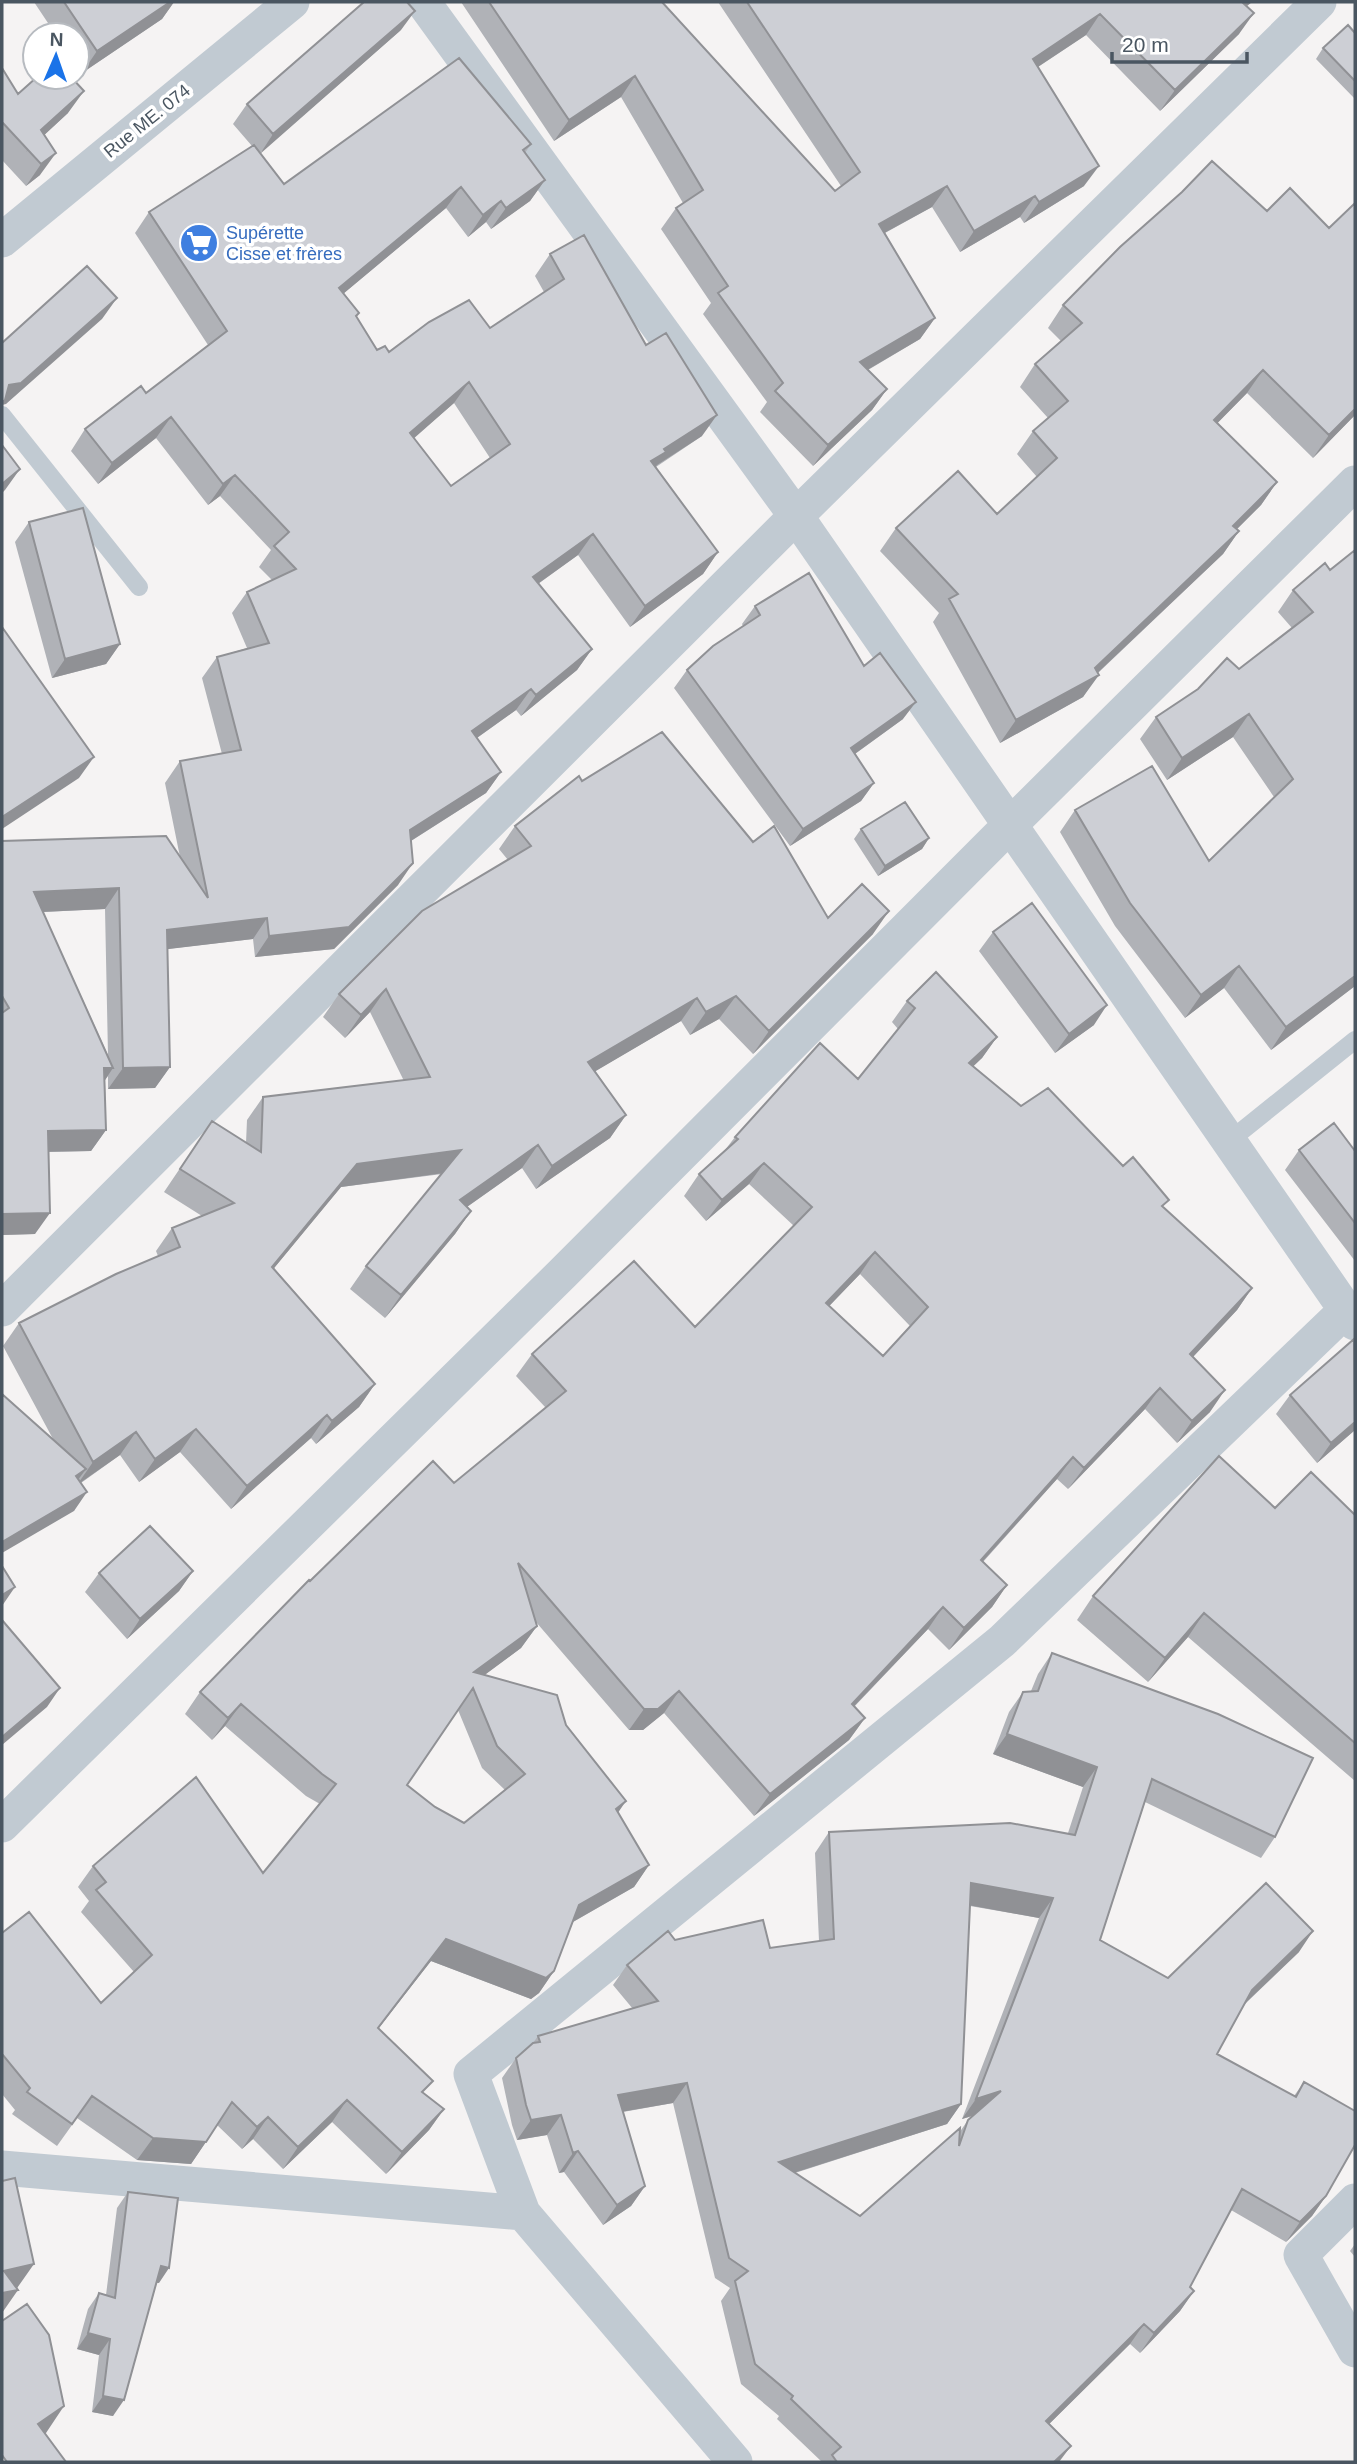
<svg xmlns="http://www.w3.org/2000/svg" width="1357" height="2464" font-family="Arial,sans-serif">
<style>
.lines{fill:none;stroke-linecap:round;stroke-linejoin:round}
.lane{stroke:#c1cad2;stroke-width:18}
.street{stroke:#c1cad2;stroke-width:35}
.wall{fill:#b0b2b7;fill-rule:evenodd}
.shaded-wall{fill:#909195}
.building{fill:#cdcfd5;stroke:#909195;stroke-width:2;fill-rule:evenodd}
.labels{text-anchor:middle;stroke-width:7;stroke-linejoin:round;paint-order:stroke}
.street-label{font-size:18px;fill:#4a5661;stroke:#fff}
.shop-label{font-size:18px;fill:#366cbe;stroke:#fff;text-anchor:start}
</style>
<rect width="100%" height="100%" fill="#f5f3f3"/>
<g class="lines">
<path class="lane" d="M2,415l137,172
M1228,1142l127,-102"/>
<path class="street" d="M423,2l373,514 559,807
M2,240l290,-238
M2,1309l794,-793 523,-514
M2,1825l561,-552 446,-447 346,-343
M2,2168l521,45 212,249
M1355,2201l-54,54 54,95
M523,2213l-52,-139 531,-433 343,-330"/>
</g>
<path class="wall" d="M34,2h140l-12,17 -80,54 -5,-7v-31h-21z
M461,2h201l173,189 6,-5 -123,-184h534l-6,4 -7,28 -79,77 -74,-76 -48,32 46,119 -60,37 -4,-6 -60,35 -28,-45 -47,26 50,85 -15,21 -52,31 19,19 -15,21 -59,56 -53,-54 7,-10 -64,-88 8,-11 -50,-74 15,-21 7,-5 -62,-106 -67,44z
M401,30l-141,123 24,31 247,-40 -6,9 20,27 -15,21 -39,28 -5,-7 -18,15 -22,-29 -102,85 15,20 -3,4 21,33 12,2 101,-24 54,-36 -9,-16 15,-22 96,91 56,91 -46,31 62,85 -15,22 -73,53 -52,-72 -40,29 54,65 -15,21 -56,46 -5,-6 -39,28 24,34 -15,21 -75,48 -13,44 -64,64 -79,8 -2,-18 -86,10 3,118 -15,21 -47,1v-13l-3,4 1,50 -15,21 -42,1 -14,82 -33,1v-394l178,16 -15,-74 15,-22 42,-7 -20,-76 15,-21 30,-9 -15,-35 15,-21 25,-12 -13,-13 12,-17 -51,-54 -12,9 -52,-67 -58,46 -27,-33 14,-22 61,-36 62,-48 -73,-112 14,-21 103,-66 -19,-22 14,-20zM454,403l36,55 -39,28 -38,-48zM105,909l3,146 -65,-143z
M1355,33v66l-39,-40 7,-11z
M2,68l16,26 50,19 -24,22 -4,40 -14,11 -24,-26z
M1355,203v212l-42,43 -66,-65 -30,30 60,59 -16,23 -24,24 2,2 -16,23 -125,119 -15,24 -83,46 -67,-121 6,-9 -59,-62 16,-23 101,-14 40,-37 -20,-23 16,-23 15,-13 -28,-31 15,-23 26,-23 -13,-13 15,-23 204,-94 62,17z
M29,522l91,122 -14,20 -54,14 -37,-136z
M1355,550v436l-84,64 -47,-62 -39,30 -70,-92 -55,-94 15,-22 134,51 65,-64 -41,-60 -66,43 -27,-41 16,-22 83,-48 53,-41 -14,-16 15,-22 37,-20z
M755,606l109,60 39,53 -48,35 19,29 -13,18 -71,45 -116,-158 13,-18 56,-44 -1,-2z
M582,781l171,61 75,76 45,16 -120,120 -34,-35 -29,16 -9,-14 -86,50 31,44 -16,23 -74,51 -14,-21 -55,39 4,4 -16,23 -70,84 -35,-29 16,-23 76,-92 -101,13 -67,81 101,116 -16,23 -43,37 -5,-6 -80,71 -51,-57 -41,30 -19,-27 -39,28 -7,28 -21,-72 -50,-93 16,-23 139,-67 -2,-5 16,-23 30,-12 -38,-24 48,-71 34,22 1,-23 16,-23 141,-16 -34,-69 -25,26 -22,-21 16,-23 169,-134 -9,-11 16,-23z
M861,829l68,9 -7,11 -44,27 -24,-37z
M993,932l101,93 -39,28 -76,-102z
M907,1001l90,36 -15,21 -9,8 48,40 143,102 88,80 -15,22 -44,47 17,55 -33,31 -32,-34 -77,80 -11,-10 -74,83 24,23 -15,22 -43,43 -21,-21 -74,78 11,11 -16,22 -95,76 -90,-103 -21,17h-14l-93,-108 1,4 -16,22 -37,27 82,50 83,140 -15,22 -61,35 -19,49 -15,22 -8,6 -100,-38 -53,68 46,65 20,15 -15,21 -43,44 -54,-52 -49,47 -30,-30 -11,10 -25,-24 -26,39 -54,-4 -60,-42 -20,28 -45,-32 3,-4 -13,-16v-161l99,70 33,-31 -53,-60 8,-11 -11,-14 15,-21 170,7 57,-69 -14,-8 -81,-70 -13,14 -27,-26 15,-22 110,-111 144,-98 92,-75 -30,-32 16,-22 163,-27 99,-101 -45,-42 -43,37 -22,-25 15,-22 26,-24 10,-13 123,-58 40,-50 -6,-7zM860,1274l50,52 -27,30 -54,-50zM458,1710l24,58 23,22 -41,33 -29,-16 -28,-22z
M1299,1150l56,1v110l-70,-91z
M1355,1340v90l-38,33 -41,-49 14,-19z
M1275,1508l80,7v266l-167,-144 -40,45 -71,-62 16,-24z
M193,1571l-14,20 -52,48 -42,-47 14,-19z
M1052,1653l223,184 -14,21 -116,-56 -45,138 68,38 131,-26 -54,52 -28,50 77,42 10,-14 22,114 -14,20 -26,26 -55,-32 -41,77 4,4 -14,20 -40,42 -10,-9 -81,80 10,38h-237l-45,-43 2,-3 -38,-32 -20,-83 9,-13 -15,-10 -42,-175 -50,9 22,74 -14,20 -28,19 -39,-53 -5,1 -12,-38 -30,5 -5,-15 -10,-47 14,-20 17,-15 5,-7 95,-27 -20,-24 14,-20 48,-25 95,8 49,-7 -4,-88 14,-21 239,1 15,-46 -90,-33 16,-42 14,-20 8,-1 7,-17zM970,1906l69,12 -77,201 11,-3 -5,4 -9,13 -99,83 -65,-43 152,-49 14,-20z
M128,2192l31,91h-3l-43,133 -21,-4 7,-57 -22,-6 11,-40 11,-16 7,2 11,-87z
M1355,2244v13l-5,-6z"/>
<path class="shaded-wall" d="M170,2h4l-12,17 -80,54 15,-22z
M1241,2h11l-25,20z
M415,11l-14,19 -141,124 13,-20z
M1254,13l-15,21 -79,77 15,-21z
M1100,14l-14,21 -68,45 15,-21z
M635,76l-14,21 -67,44 15,-21z
M84,91l-16,22 -42,39 15,-22z
M56,153l-16,22 -14,11 15,-22z
M1099,166l-15,20 -60,37 15,-21z
M545,180l-15,21 -39,28 15,-21z
M947,186l-15,21 -68,37 15,-20z
M461,187l-15,21 -121,101 14,-21z
M1035,196l-15,21 -60,35 14,-21z
M501,201l-15,21 -18,15 15,-22z
M117,298l-15,21 -96,85 -4,1v-9l7,-11z
M935,318l-15,21 -75,44 15,-21z
M1263,370l-16,23 -49,50 16,-23z
M469,382l-15,21 -59,52 15,-22z
M887,389l-15,21 -59,56 15,-21z
M1355,409v6l-42,43 16,-23z
M717,415l-15,21 -45,29 -6,8v-12l13,-12z
M171,417l-15,21 -58,46 14,-21z
M20,469l-15,21 -3,3v-9z
M235,475l-15,21 -12,9 15,-21z
M1277,482l-16,23 -44,44 16,-23z
M1239,531l-16,23 -132,125 8,-4 -16,22 -83,46 16,-23 79,-52z
M593,534l-15,21 -60,43 15,-21z
M718,552l-15,22 -73,53 15,-21z
M120,644l-14,20 -54,14 13,-19z
M592,649l-15,21 -56,46 15,-21z
M531,689l-15,21 -59,42 15,-21z
M916,702l-13,17 -65,47 13,-18z
M1249,714l-16,23 -66,43 15,-22z
M94,757l-15,21 -77,51v-12z
M501,772l-15,21 -91,58 15,-21z
M874,783l-13,18 -71,45 13,-17z
M929,838l-7,11 -44,27 7,-10z
M413,863l-15,22 -64,64 -79,8 14,-21z
M119,888l-14,21 -85,4 14,-21z
M889,911l-16,23 -120,120 16,-23z
M267,918l-14,21 -101,12 15,-21z
M1239,966l-15,22 -39,30 16,-23z
M1355,976v10l-84,64 15,-23z
M386,989l-16,23 -25,26 16,-23z
M736,996l-17,23 -29,16 16,-23z
M697,998l-16,23 -109,64 16,-23z
M1107,1005l-13,20 -39,28 14,-19z
M997,1037l-15,21 -28,27 15,-22z
M170,1067l-15,21 -47,1 15,-21z
M104,1068h9l-14,21z
M626,1115l-16,23 -74,51 16,-23z
M106,1130l-15,21 -58,1 15,-21z
M538,1145l-16,23 -78,55 16,-23z
M461,1150l-17,23 -103,14 -85,103 16,-23 85,-103z
M764,1163l-15,21 -43,37 16,-21z
M471,1211l-16,23 -70,84 16,-23z
M50,1213l-15,21 -33,1v-21z
M875,1252l-15,22 -49,51 15,-22z
M1252,1288l-15,22 -62,66 15,-22z
M375,1384l-16,23 -43,37 16,-23z
M1160,1388l-15,21 -77,80 16,-21z
M1225,1390l-15,22 -33,31 15,-22z
M327,1415l-16,23 -80,71 16,-23z
M1355,1422v8l-38,33 14,-20z
M196,1429l-16,23 -41,30 16,-23z
M136,1432l-16,23 -43,30 16,-23z
M1073,1457l-16,22 -92,102 16,-21z
M86,1469l-14,19 4,-12z
M87,1492l-13,19 -72,42v-11z
M193,1571l-14,20 -52,48 13,-20z
M1007,1585l-15,22 -43,43 15,-22z
M15,1587l-13,19v-11z
M943,1607l-15,22 -92,96 16,-21z
M1204,1613l-16,24 -40,45 17,-24z
M537,1626l-16,22 -62,46 15,-22z
M60,1688l-13,19 -45,38v-8z
M679,1691l-15,22 -21,17h-14l15,-21z
M241,1704l-16,22 -13,14 16,-22z
M865,1718l-16,22 -95,76 16,-22z
M1007,1734l90,33 -14,20 -90,-33z
M626,1801l-15,22 5,-14z
M649,1865l-15,22 -70,40 15,-22z
M971,1883l82,15 -14,20 -82,-15z
M1313,1931l-14,21 -61,58 14,-20z
M446,1939l108,32 -15,22 -8,6 -100,-38 -69,88 16,-21z
M687,2083l-14,20 -70,12 15,-20z
M1001,2091l-14,20 -25,8 14,-20z
M347,2100l-15,22 -49,47 15,-22z
M961,2104l-14,20 -182,58 14,-20z
M444,2109l-15,21 -43,44 16,-22z
M561,2115l-14,20 -30,5 14,-20z
M268,2117l-15,22 -11,10 15,-22z
M153,2138l53,4 -15,22 -54,-4z
M578,2151l-14,21 -5,1 14,-20z
M645,2186l-14,20 -28,19 14,-20z
M1326,2196l-14,20 -26,26 14,-20z
M34,2264l-19,27 3,-1 -16,23v-39l2,-3z
M161,2266l8,2 -10,15 -9,-1z
M1194,2291l-14,20 -40,42 14,-20z
M1144,2324l-14,20 -98,97 14,-20z
M88,2333l22,6 -11,16 -22,-6z
M103,2396l21,4 -11,16 -21,-4z
M64,2406l-18,27 -26,18 18,-27z
M1071,2446l-12,16h-5z"/>
<path class="building" d="M64,2h106l-73,49z
M364,2h43l8,9 -142,123 -26,-30z
M489,2h173l173,189 25,-19 -113,-170h495l12,11 -79,77 -75,-76 -67,45 66,107 -60,36 -4,-6 -61,35 -27,-45 -68,38 56,94 -75,44 27,27 -59,56 -53,-54 8,-8 -65,-90 10,-7 -52,-78 27,-18 -68,-114 -66,44z
M1348,25l7,8v48l-32,-33z
M459,58l72,86 -8,6 22,30 -39,28 -5,-7 -18,14 -22,-28 -122,101 20,25 -3,3 21,34 8,-4 4,6 40,-30 40,-22 21,28 74,-49 -14,-25 34,-19 62,110 20,-12 51,82 -53,34 2,3 -15,9 67,91 -73,54 -52,-72 -60,43 59,72 -56,46 -5,-6 -59,42 29,41 -91,58 3,33 -64,64 -80,9 -2,-18 -100,12 3,137 -47,1 -4,-180 -85,4 79,176h-9l2,62 -58,1 2,82 -48,1v-201l7,-5 -7,-12v-155l164,-5 42,62 -28,-137 61,-11 -24,-93 52,-14 -22,-51 49,-23 -22,-23 15,-14 -54,-57 -12,9 -52,-67 -59,46 -27,-34 56,-43 5,7 81,-62 -78,-119 105,-67 30,39zM469,382l41,62 -59,42 -41,-53z
M2,68l16,26 19,-17h34l13,14 -43,39 15,23 -15,11 -39,-42z
M1212,161l55,50 23,-23 39,40 26,-25v206l-26,26 -66,-65 -49,50 63,62 -44,44 6,5 -144,137 4,7 -83,45 -67,-121 9,-5 -62,-66 62,-57 39,43 60,-56 -24,-27 35,-30 -33,-37 47,-41 -19,-18 57,-58 62,-55z
M87,266l30,32 -96,85 -12,2 -4,15 -3,2v-59z
M2,445l18,24 -18,15z
M83,508l37,136 -55,15 -36,-137z
M1355,550v426l-69,51 -47,-61 -38,29 -71,-92 -55,-93 77,-44 57,95 84,-82 -44,-65 -67,44 -26,-41 42,-28 29,-31 12,11 74,-57 -20,-22 32,-27 5,7z
M809,573l55,93 16,-13 36,49 -65,46 23,35 -71,46 -116,-159 26,-24 47,-31 -5,-9z
M2,627l92,130 -92,60z
M662,732l91,110 21,-16 54,92 34,-34 27,27 -120,120 -33,-35 -30,16 -9,-14 -109,64 38,53 -74,51 -14,-21 -78,55 11,11 -70,84 -35,-29 95,-116 -104,14 -85,103 103,117 -43,37 -5,-6 -80,71 -51,-57 -41,30 -19,-27 -43,30 -74,-139 97,-49 64,-27 -8,-19 62,-25 -54,-34 32,-48 49,31 2,-55 167,-20 -44,-88 -25,26 -22,-21 83,-83 109,-65 -16,-20 64,-50 3,5z
M905,802l24,36 -44,28 -24,-37z
M1032,903l75,102 -38,29 -76,-102z
M936,972l61,65 -28,26 52,43 27,-18 75,78 10,-9 36,43 -7,6 90,82 -62,66 35,36 -33,31 -32,-33 -76,80 -11,-11 -92,103 26,25 -43,43 -21,-21 -91,97 13,14 -95,76 -91,-103 -21,18h-14l-126,-146 19,63 -63,46 83,23 9,30 60,76 -10,8 33,56 -70,40 -25,66 -8,7 -100,-39 -68,89 55,53 -11,11 22,17 -42,43 -55,-52 -49,47 -30,-30 -11,10 -25,-25 -26,40 -53,-4 -61,-42 -20,28 -45,-32 3,-4 -28,-34v-121l27,-21 72,91 51,-48 -56,-65 10,-8 -13,-16 103,-89 67,96 73,-89 -14,-10 -81,-70 -13,14 -28,-26 109,-112 1,1 123,-120 21,22 112,-92 -34,-37 102,-93 61,66 117,-120 -48,-44 -42,37 -23,-26 39,-35 -3,-2 85,-94 38,36 57,-71 -8,-7zM875,1252l53,55 -45,49 -57,-53zM473,1688l24,58 28,28 -61,49 -29,-16 -28,-22z
M1334,1123l21,28v72l-56,-73z
M1354,1339l1,83 -24,21 -41,-48z
M2,1394l84,75 -10,7 11,16 -85,50z
M1219,1456l56,52 36,-36 44,43v228l-151,-130 -39,45 -72,-62z
M150,1526l43,45 -53,48 -41,-46z
M2,1566l13,21 -13,8z
M2,1620l58,68 -58,49z
M1052,1653l166,61 95,44 -38,79 -123,-58 -52,161 68,38 98,-95 47,48 -61,59 -35,64 79,43 8,-15 51,29v34l-29,51 -26,26 -58,-33 -52,98 4,4 -40,42 -10,-9 -98,97 25,25 -17,16h-217l-5,-7 9,-8 -50,-48 2,-3 -38,-32 -20,-83 13,-10 -19,-13 -42,-175 -69,12 27,91 -28,19 -39,-54 -5,2 -12,-38 -30,5 -5,-15 -10,-47 17,-15 7,-1 -2,-6 120,-35 -31,-36 41,-34 7,9 88,-20 7,28 64,-9 -5,-107 181,-9 65,12 22,-68 -90,-33 16,-42 15,-1zM971,1883l82,15 -77,201 25,-8 -33,29 -9,26 1,-18 -100,88 -81,-54 182,-58z
M15,2178l19,86 -30,7 14,19 -16,3v-112z
M128,2192l50,6 -9,70 -8,-2 -37,134 -21,-4 7,-57 -22,-6 11,-40 16,5z
M27,2304l22,31 15,71 -26,18 28,38h-59l-5,-7v-134z"/>
<defs>
<symbol id="supermarket-disc" viewBox="-11 -11 22 22"><circle r="9.5" fill="#3f7fe0" stroke="#fff"/><path d="M-6-5.5h2.5l.6 2H6L4.5 2H-2.5L-4.4-4H-6ZM-1.5 3.2a1.3 1.3 0 1 0 .1 0ZM3 3.2a1.3 1.3 0 1 0 .1 0Z" fill="#fff"/></symbol>
</defs>
<g fill-rule="evenodd">
<use href="#supermarket-disc" x="177" y="221" width="44" height="44"/>
</g>
<g class="labels">
<g class="street-label">
<text transform="translate(147 121) rotate(-39)" y="6">Rue ME. 074</text>
</g>
<g class="shop-label">
<text x="226" y="239">Supérette<tspan x="226" dy="21">Cisse et frères</tspan></text>
</g>
</g>
<rect width="1357" height="2464" fill="none" stroke="#4a5661" stroke-width="7"/>
<g transform="translate(56 56) rotate(2)"><circle r="33" fill="#ffffff" stroke="#b7bbc0" stroke-width="2"/>
<path d="M0-5L12 26L0 18L-12 26Z" fill="#1a73e8"/>
<text y="-10" font-size="19" font-weight="bold" text-anchor="middle" fill="#4a5661">N</text>
</g>
<path d="M1112 52v10h135v-10" fill="none" stroke="#4a5661" stroke-width="3.5"/>
<text x="1122" y="52" font-size="21" fill="#4a5661" stroke="#ffffff" stroke-width="5" paint-order="stroke">20 m</text>
</svg>
